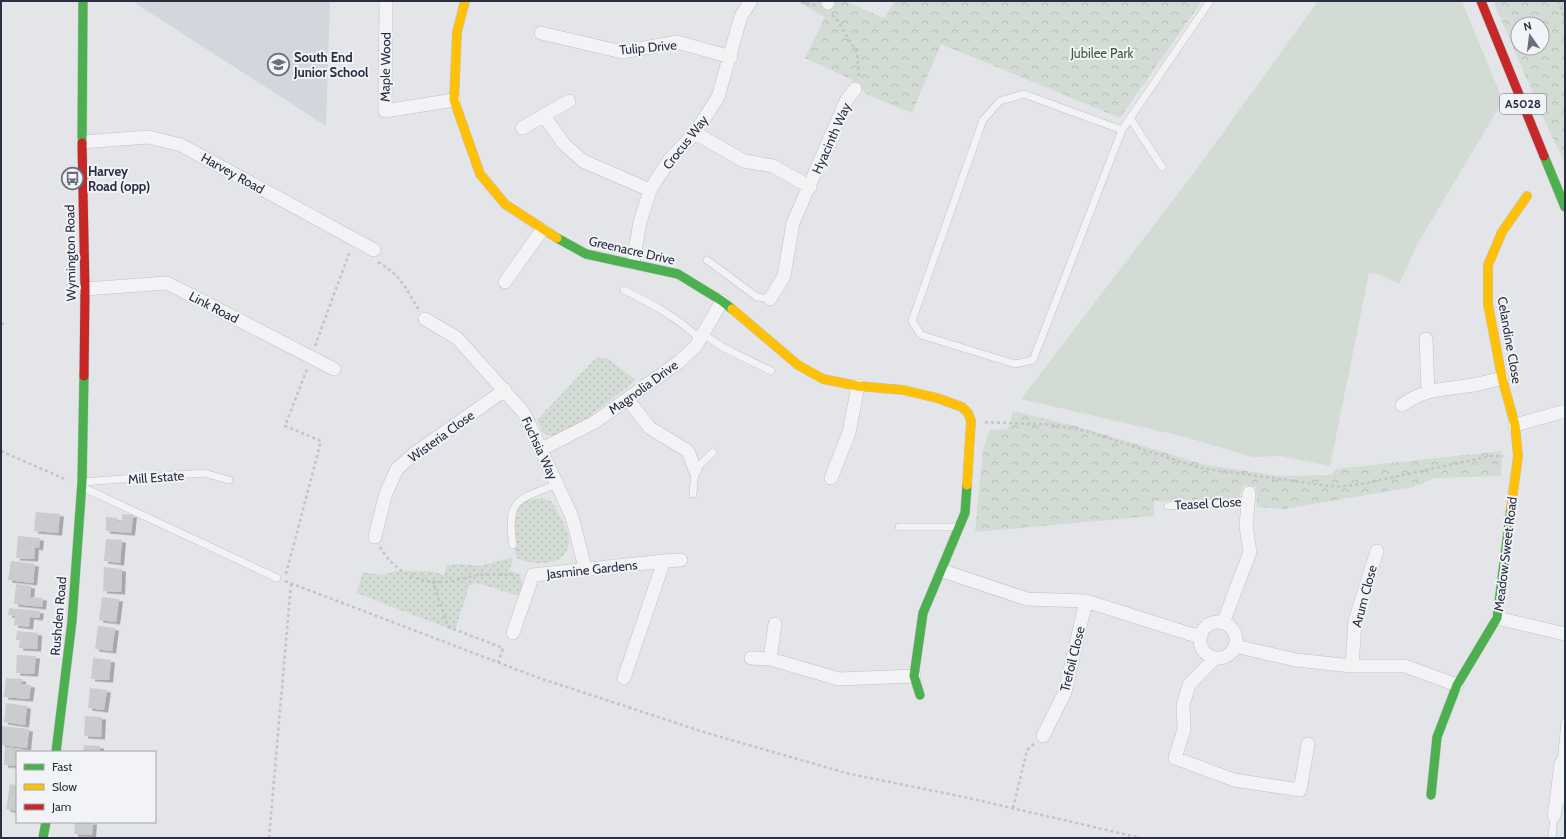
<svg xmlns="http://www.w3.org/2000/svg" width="1566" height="839" font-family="Cabin,sans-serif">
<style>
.built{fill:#d4d6dd}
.grass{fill:url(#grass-dots)}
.park{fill:url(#park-crowns);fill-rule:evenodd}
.garden{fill:#d2dcd4}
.building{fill:#cbccd0;filter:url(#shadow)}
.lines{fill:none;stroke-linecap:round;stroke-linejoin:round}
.lane-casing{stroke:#c1c2c5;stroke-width:8}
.street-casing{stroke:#c1c2c5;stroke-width:14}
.fast-casing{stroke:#c1c2c5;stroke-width:10}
.slow-casing{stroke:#c1c2c5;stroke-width:10}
.jam-casing{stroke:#c1c2c5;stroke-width:10}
.path{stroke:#c3c3c8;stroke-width:2.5;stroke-dasharray:3 3;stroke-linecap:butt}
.lane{stroke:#f3f3f5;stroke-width:7}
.street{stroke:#f3f3f5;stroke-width:13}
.fast{stroke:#4caf50;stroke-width:9}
.slow{stroke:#ffc107;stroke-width:9}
.jam{stroke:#c62828;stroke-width:9}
.labels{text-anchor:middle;stroke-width:4;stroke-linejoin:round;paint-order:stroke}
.shield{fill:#f2f3f7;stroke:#666978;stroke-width:1}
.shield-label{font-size:12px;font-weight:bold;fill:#2a2e41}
.street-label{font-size:13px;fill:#2a2e41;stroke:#f2f3f7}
.park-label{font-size:13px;fill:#385d39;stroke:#f2f3f7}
.poi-label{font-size:13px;font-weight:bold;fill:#2a2e41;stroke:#f2f3f7;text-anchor:start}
</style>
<defs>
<pattern id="grass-dots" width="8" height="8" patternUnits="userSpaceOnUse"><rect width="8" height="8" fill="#d2dcd4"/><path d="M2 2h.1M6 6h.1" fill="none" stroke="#b4bdb7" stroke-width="1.8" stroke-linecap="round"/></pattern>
<pattern id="park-crowns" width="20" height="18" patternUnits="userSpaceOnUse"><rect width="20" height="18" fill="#d2dcd4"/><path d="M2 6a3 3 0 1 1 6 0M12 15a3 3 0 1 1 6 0" fill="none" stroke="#b4bdb7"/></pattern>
<filter id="shadow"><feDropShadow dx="4" dy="2.5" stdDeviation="0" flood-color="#0004"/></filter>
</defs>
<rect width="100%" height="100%" fill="#e4e5e8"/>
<path class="built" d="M132,1h198l-4,125z"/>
<path class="grass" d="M600,357l8,2 28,21 -52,41 -31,16 -10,-4 -6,-13 58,-61z
M542,498l10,4c4,8 18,30 17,39 -1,27 -34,24 -51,18l-3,-6 -4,-31 10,-21z
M510,558l3,2 -4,10c15,5 15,12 11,26l-43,-13 -8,3 -14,45 -98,-38 6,-21 20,3 13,-4h34l14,4 3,-10 12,-1 21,2z"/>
<path class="park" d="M797,1h47l40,17 11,-17h307l-82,117 -179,-74 -29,69 -44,-18 -19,-17 -44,-20 20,-41z
M1493,1h72v161l-15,-29zM1518,24h24v24h-24z
M1013,411l63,15 130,39 75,11 51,-1 3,-6 167,-18 -1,25 -66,2 -22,9 -129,22 -27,-2 -1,-20 -13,-2 -4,13 -85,3v15l-179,16 8,-82 7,-20 18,-1z"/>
<path class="garden" d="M1318,1h144l41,100 -85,142 -19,41 -18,-9 -12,-2 -39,193 -50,-10 -27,1 -68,-20 -164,-38 175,-229z"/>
<path class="building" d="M36,512l24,2 -2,19 -24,-2z
M122,514l11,1 -2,18 -25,-2v-14l11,1v3h5z
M18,536l22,2 -1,10 -4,-1 -1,12 -18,-1z
M106,539l16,1 -2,23 -16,-2z
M11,561l24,3 -2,19 -25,-3z
M104,567l18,2 -1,23 -18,-1z
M16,584l15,2 -1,11 13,1 -1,9 -28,-3z
M102,597l17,2 -3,23 -17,-2z
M9,608l31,3 -1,7 -9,-1 -1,10 -15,-2 1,-9 -7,-1z
M98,626l17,2 -3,23 -17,-2z
M17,631l21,2 -1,16 -18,-1 1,-8h-4z
M17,655l19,1 -2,18 -18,-1z
M93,658l18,2 -2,20 -18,-1z
M6,678l16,1v5l9,1 -2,14 -25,-2z
M90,688l17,2 -3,20 -16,-2z
M6,703l21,3 -2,19 -21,-3z
M85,716l17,1 -1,20 -17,-1z
M1,726l28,3 -2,19 -26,-3z
M84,745l16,1v6h-17z
M5,747l16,2v3h-4v14l-13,-1z
M10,784l7,1v26l-11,-2z
M75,822h18l-1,13 -18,-1z"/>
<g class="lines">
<defs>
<path id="lane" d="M1130,118l32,49
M1122,130l-98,-36 -24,7 -17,19 -71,201 9,14 94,29 18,-4 89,-230 88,-129
M707,260l50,37 13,2
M624,290c28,14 53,27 76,49
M703,334l21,14 47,23
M82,482l122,-9 25,7
M82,487l195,91
M693,494l2,-24 18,-18
M1168,506l80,-5
M899,527h59
M513,545c-7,-47 5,-45 44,-61
M1561,763l4,-41
M1552,837l2,-21"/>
<path id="street" d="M386,1l-1,110 69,-11
M828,3v-2
M541,33l81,19 55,-10 54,15
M544,116l20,28 19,17 67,29
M522,128l47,-27
M695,133l49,28 29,5 37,21
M82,142l66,-5 33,8 193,105
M633,263l7,-41 10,-32 20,-31 25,-26 23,-36 23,-81 10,-15
M505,282l37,-52
M85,289l82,-6 167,86
M770,299l14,-23 9,-53 53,-122 9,-12
M425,319l32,19 67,75 48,104 13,51
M1426,339l2,53
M628,400l22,28 38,23 7,19
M1402,405c23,-16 36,-15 64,-19 12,-1 24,-5 36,-8
M1515,425l50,-14
M542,449l53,-27 85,-61 16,-15 26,-45
M831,478l18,-45 9,-47
M375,537l11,-44 11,-24 18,-16 90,-63
M664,561l17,-1
M943,571l84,28 59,2 104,33 11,2
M1497,618l68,16
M1200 640a18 18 0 1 1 36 0a18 18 0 1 1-36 0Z
M1223,623l27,-71 -4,-26 3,-33
M775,624l-5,35 69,20 75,-3
M513,633l20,-58 131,-14 -40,117
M1235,646l61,14 56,6h53l52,19
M751,658l19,1
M1215,658l-26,27 -6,20 1,25 -9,28 59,22 66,10 8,-46
M1352,666l3,-45 22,-70
M1043,736l22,-44 21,-91
M1561,763l-4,33 8,1
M1554,816l3,-20"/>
<path id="fast" d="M82,143l1,-142
M1544,156l21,51
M557,238l29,16 92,20 44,27 10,8
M920,695l-6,-19 9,-63 42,-100 2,-28
M56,752l16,-131 10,-139 2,-106
M1431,795l6,-58 20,-52 40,-67 14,-110
M43,838l3,-16"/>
<path id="slow" d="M465,1l-8,31 -3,68 26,74 25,30 52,34
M732,309l66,56 25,14 35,7 45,4 34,8 25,9 6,6 3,8 -4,64
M1511,508l7,-52 -3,-31 -13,-47 -14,-74v-39l14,-33 25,-36"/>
<path id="jam" d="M1481,1l63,155
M82,143l3,146 -1,87"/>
</defs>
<use href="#lane" class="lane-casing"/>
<use href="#street" class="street-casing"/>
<use href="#fast" class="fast-casing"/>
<use href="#slow" class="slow-casing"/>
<use href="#jam" class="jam-casing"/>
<path class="path" d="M801,1l16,5
M1559,1l6,20
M832,15l4,3 21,35 2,25
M378,262c24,14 27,26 41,48
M1,323l5,2
M315,346l35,-95
M985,422l71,3 33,7 111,36 137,19 25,-3 128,-28h13
M1,451l66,29
M380,547c14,24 36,36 64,35 12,-1 24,-6 37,-7 13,-1 27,0 40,0
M286,574l35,-133 -36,-15 22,-57
M285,581l254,97 171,56 140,40 114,23 177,41
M433,581l15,46 55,21 -5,15
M1013,808l14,-58 8,-7
M269,838l22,-254"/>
<use href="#lane" class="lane"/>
<use href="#street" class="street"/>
<use href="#fast" class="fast"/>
<use href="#slow" class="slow"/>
<use href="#jam" class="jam"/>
</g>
<defs>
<symbol id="school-ring" viewBox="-11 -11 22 22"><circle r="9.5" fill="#f2f3f7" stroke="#6b6e7b" stroke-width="1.5"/><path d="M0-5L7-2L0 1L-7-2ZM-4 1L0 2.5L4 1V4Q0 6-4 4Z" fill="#6b6e7b"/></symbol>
<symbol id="bus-ring" viewBox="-11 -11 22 22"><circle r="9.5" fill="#f2f3f7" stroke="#6b6e7b" stroke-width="1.5"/><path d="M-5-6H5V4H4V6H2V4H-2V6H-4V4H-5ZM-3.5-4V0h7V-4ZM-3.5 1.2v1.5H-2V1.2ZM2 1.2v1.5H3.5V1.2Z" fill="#6b6e7b"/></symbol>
</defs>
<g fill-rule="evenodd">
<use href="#school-ring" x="266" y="52" width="25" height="25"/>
<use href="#bus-ring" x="60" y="166" width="25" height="25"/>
</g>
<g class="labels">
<rect class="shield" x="1500" y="94" width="46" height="20" rx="3"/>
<g class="shield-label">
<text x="1523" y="108">A5028</text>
</g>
<g class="street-label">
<text transform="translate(648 47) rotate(-5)" y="5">Tulip Drive</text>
<text transform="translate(385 67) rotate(-89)" y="5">Maple Wood</text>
<text transform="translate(831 138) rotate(-66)" y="5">Hyacinth Way</text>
<text transform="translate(685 142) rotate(-52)" y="5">Crocus Way</text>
<text transform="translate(233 173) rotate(29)" y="5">Harvey Road</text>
<text transform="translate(632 250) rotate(13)" y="5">Greenacre Drive</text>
<text transform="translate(70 253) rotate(-91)" y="5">Wymington Road</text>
<text transform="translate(214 307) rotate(27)" y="5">Link Road</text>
<text transform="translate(1510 340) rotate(80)" y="5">Celandine Close</text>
<text transform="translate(643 387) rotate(-36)" y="5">Magnolia Drive</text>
<text transform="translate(441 436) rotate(-36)" y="5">Wisteria Close</text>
<text transform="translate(540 448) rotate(65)" y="5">Fuchsia Way</text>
<text transform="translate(156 477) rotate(-4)" y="5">Mill Estate</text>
<text transform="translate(1208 503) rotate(-3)" y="5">Teasel Close</text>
<text transform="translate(1505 554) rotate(-83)" y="5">Meadow Sweet Road</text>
<text transform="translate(592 569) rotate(-6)" y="5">Jasmine Gardens</text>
<text transform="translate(1364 596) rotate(-75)" y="5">Arum Close</text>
<text transform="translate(58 616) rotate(-85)" y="5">Rushden Road</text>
<text transform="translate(1072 659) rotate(-76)" y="5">Trefoil Close</text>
</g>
<g class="park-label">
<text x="1102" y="58">Jubilee Park</text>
</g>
<g class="poi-label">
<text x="294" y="62">South End<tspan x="294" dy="15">Junior School</tspan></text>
<text x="88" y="176">Harvey<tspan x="88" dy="15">Road (opp)</tspan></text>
</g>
</g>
<rect width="1566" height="839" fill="none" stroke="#2a2e41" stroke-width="4"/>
<rect x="16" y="751" width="140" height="72" fill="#f2f3f7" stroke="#a2a4ae"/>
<rect x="24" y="764" width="20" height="6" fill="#4caf50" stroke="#a2a4ae"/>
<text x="52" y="771" font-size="12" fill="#2a2e41">Fast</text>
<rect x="24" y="784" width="20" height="6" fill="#ffc107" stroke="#a2a4ae"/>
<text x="52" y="791" font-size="12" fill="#2a2e41">Slow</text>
<rect x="24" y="804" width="20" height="6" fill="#c62828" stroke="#a2a4ae"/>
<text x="52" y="811" font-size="12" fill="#2a2e41">Jam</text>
<g transform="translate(1530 36) rotate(346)"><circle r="19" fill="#f2f3f7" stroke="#a2a4ae"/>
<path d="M0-3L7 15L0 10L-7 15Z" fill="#6b6e7b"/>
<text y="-6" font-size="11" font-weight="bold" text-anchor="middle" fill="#2a2e41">N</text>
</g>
</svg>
